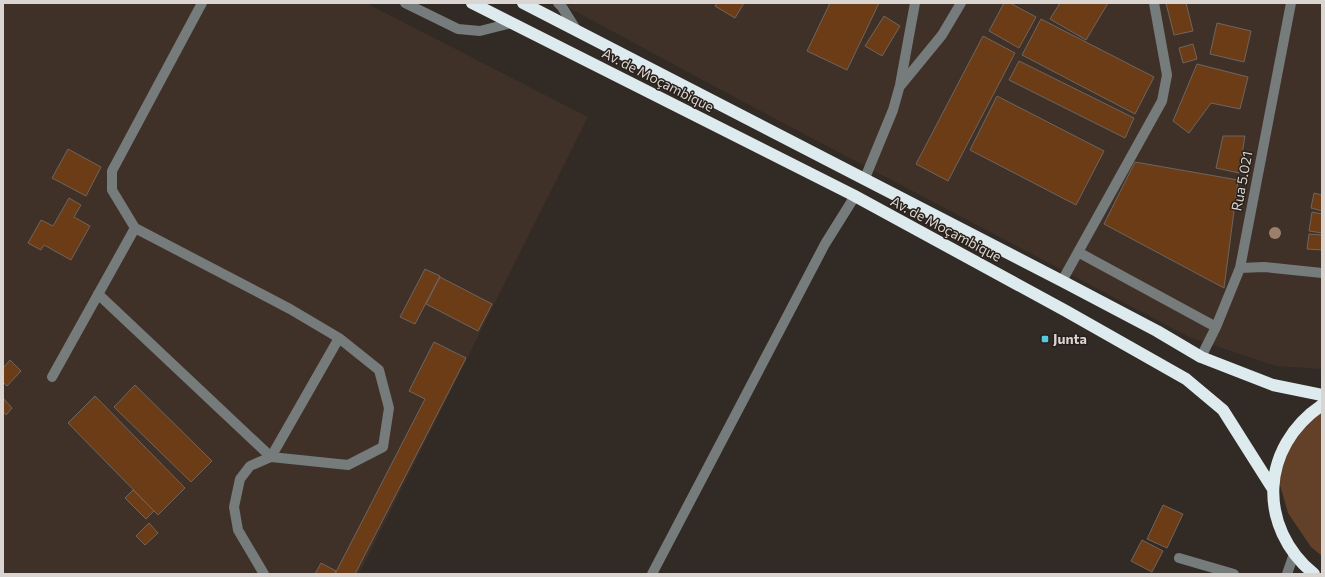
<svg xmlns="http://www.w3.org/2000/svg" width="1325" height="577" font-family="Commissioner,sans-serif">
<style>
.built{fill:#3f3128}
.green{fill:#624128}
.building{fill:#6b3c16;stroke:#6e655f}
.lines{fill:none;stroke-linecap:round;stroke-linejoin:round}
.minor{stroke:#767b7c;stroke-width:10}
.highway{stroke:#deebee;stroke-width:12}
.tree{fill:#9d806c}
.poi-dot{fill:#55cadf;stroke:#28201b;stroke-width:1.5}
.labels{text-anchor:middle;stroke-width:3;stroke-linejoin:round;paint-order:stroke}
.street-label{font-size:14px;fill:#dad5d1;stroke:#28201b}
.poi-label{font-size:14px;font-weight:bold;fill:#dad5d1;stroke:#28201b;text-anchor:start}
</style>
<rect width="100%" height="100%" fill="#322a24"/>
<path class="built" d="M3,3h363l222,114 -229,457h-356z
M560,3h762v366l-46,-3 -87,-29 -453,-239z"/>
<path class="green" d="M1322,405v151l-11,-9 -23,-34 -8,-28 1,-22 20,-40z"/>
<path class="building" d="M717,3h27l-9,15 -20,-12z
M830,3h49l-32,67 -40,-19z
M1004,3h6l26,14 -17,31 -30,-17z
M1060,3h48l-22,37 -36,-21z
M1166,3h20l7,28 -19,4z
M884,16l16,10 -18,30 -17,-10z
M1041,19l113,58 -19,37 -113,-59z
M1217,23l34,8 -7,31 -34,-8z
M983,36l32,17 -67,128 -32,-17z
M1193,44l4,15 -14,4 -4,-15z
M1019,61l115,57 -9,20 -116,-58z
M1197,64l51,13 -8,32 -29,-6 -22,30 -16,-12z
M997,96l107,55 -28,54 -106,-55z
M1223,136h22l-6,37 -23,-5z
M68,149l33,18 -15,29 -34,-18z
M1135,162l103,18 -14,108 -120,-64z
M1314,193l8,2v16l-11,-3z
M69,198l12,7 -7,12 16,9 -19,34 -27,-15 -3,5 -13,-7 13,-23 12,6z
M1312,212l10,2v19l-13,-2z
M1309,234l13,1v15l-15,-1z
M425,269l15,7 -25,48 -15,-7z
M440,277l52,27 -14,27 -52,-27z
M434,342l32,16 -111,216h-20l90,-175 -16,-8z
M10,360l11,11 -14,15 -4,-4v-14z
M135,385l77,76 -21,21 -77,-75z
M95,396l90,92 -27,27 -90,-92z
M3,398l9,10 -6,7 -3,-4z
M133,490l21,21 -8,8 -21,-21z
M1163,505l20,9 -16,34 -20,-9z
M149,523l9,10 -13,12 -9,-9z
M1142,540l21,11 -11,21 -21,-11z
M321,563l15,8 -2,3h-19z"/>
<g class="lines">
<path class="minor" d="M202,3l-90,168v19l23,38 155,81 49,29 40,32 10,38 -6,39 -35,18 -77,-8 -21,9 -10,13 -6,28 4,23 26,44
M405,3l53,26 22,2 31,-8
M558,3l4,4 15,24
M901,85l41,-50 19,-32
M865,178l28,-68 7,-25 15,-82
M1078,252l138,75
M1240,268l24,-1 58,6
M1062,281l100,-180 5,-26 -13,-72
M98,294l173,163
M1201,357l15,-30 24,-59 51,-265
M52,377l83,-149
M271,457l68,-119
M1179,558l55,16
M652,574l173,-330 30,-48
M1287,574l7,-20"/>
<path class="highway" d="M472,3l381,192 213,116 120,68 37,31 50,79
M523,3l539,278 95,50 44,26 72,28 49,10
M1314,574c-57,-47 -54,-127 8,-169"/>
</g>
<circle class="tree" cx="1275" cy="233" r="6"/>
<rect class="poi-dot" x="1041" y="335" width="8" height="8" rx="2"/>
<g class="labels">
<g class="street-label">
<text transform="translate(658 80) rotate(27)" y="5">Av. de Moçambique</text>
<text transform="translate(1242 181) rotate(-79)" y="5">Rua 5.021</text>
<text transform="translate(946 229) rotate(28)" y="5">Av. de Moçambique</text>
</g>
<g class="poi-label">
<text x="1053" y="344">Junta</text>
</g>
</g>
<rect width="1325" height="577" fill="none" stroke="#dad5d1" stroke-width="8"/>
</svg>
